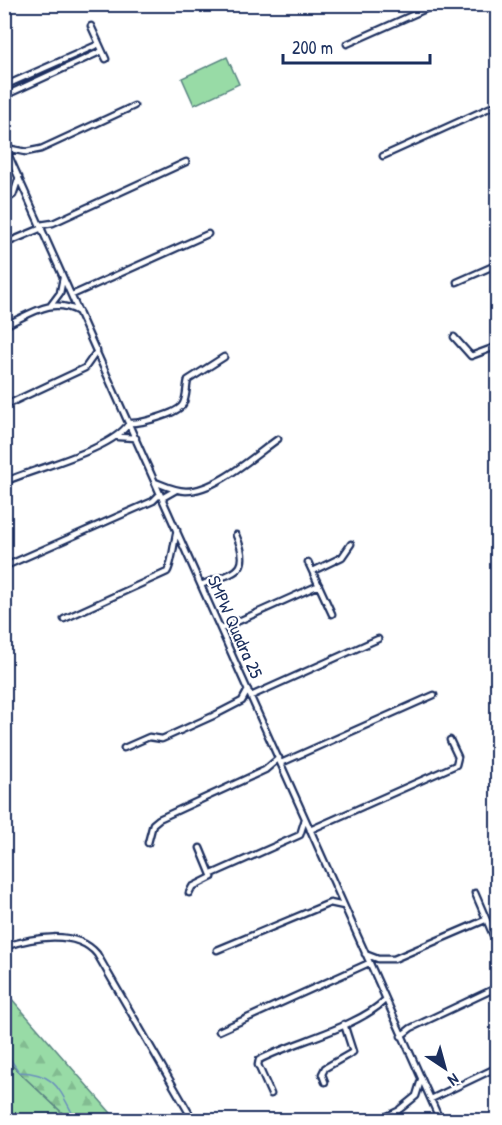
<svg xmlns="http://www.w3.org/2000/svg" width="502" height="1125" font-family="'Patrick Hand',sans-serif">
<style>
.green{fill:#98dba6;stroke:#5a8582;stroke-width:1.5}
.forest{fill:url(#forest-firs);stroke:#5a8582;stroke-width:1.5}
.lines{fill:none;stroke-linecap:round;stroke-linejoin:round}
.stream{stroke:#6a90bd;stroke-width:1.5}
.minor-casing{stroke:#1b2f5e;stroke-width:9}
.minor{stroke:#fff;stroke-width:4.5}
.labels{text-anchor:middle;stroke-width:4.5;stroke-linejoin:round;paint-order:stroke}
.street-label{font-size:18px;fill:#1b2f5e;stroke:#fff}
</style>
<defs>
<pattern id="forest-firs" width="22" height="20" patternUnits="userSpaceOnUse" patternTransform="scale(1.5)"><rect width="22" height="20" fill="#98dba6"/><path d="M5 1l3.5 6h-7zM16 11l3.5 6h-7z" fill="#82bc91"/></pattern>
</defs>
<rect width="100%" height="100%" fill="#fff"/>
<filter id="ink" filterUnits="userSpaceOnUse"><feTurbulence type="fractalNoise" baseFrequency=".0167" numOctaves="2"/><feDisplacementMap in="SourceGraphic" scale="12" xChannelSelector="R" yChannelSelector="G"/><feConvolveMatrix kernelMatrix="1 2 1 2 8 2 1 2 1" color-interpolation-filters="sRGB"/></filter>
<g filter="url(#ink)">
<path class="green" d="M227,57l12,27 -45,21 -12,-27z
M5,1059l65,61h-65z"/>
<path class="forest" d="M4,990l113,130h-47l-65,-61z"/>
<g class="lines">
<path class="stream" d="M4,1050l15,22c38,1 40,18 57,48"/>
<defs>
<path id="minor" d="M91,26l15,33
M347,44l90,-40
M4,86l95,-42
M4,96l98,-45
M4,145l436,975
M6,148l20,4 15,-3 93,-43
M383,156l115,-52
M4,201l9,-6 6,-18
M40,225l13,-2 133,-61
M4,244l38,-16
M457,282l41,-18
M72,295l136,-61
M51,305l9,-12 3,-15
M4,326c27,-12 48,-30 75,-14
M454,337l17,19 27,-10
M4,406l81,-38 12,-17
M118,437l18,1
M4,482c31,-14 109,-32 125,-59 10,1 49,-9 54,-19 4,-7 3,-17 5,-24l36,-23
M155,482c10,4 20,9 31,9 30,0 69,-36 92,-52
M162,498l14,-8
M308,562l24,52
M8,565l145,-64 7,-7
M313,571l29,-14 9,-13
M201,585c32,-13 52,-11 35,-50
M64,619l103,-47c5,-7 7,-31 10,-42
M221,629l98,-44
M251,696l127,-57
M124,748l25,-11 13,2 51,-23 29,-15 6,-11
M281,763l153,-68
M310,830l146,-65 2,-8 -8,-17
M148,843l5,-19 6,-5 106,-49 14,-12
M212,874l88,-39 5,-16
M189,893l3,-6 20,-10 -12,-29
M475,893l18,42
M4,947c29,-10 72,-18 93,7l96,166
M217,950l113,-47 14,3
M365,954l13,5h16l91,-39
M219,1031l150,-68
M401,1036l10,-8 87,-41
M325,1082l-3,-8 3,-6 28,-16 -9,-28
M271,1094l-13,-29 1,-5c36,-19 98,-32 126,-60
M431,1099l67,-32
M400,1109l16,-13 5,-16
M379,1120l19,-9"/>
</defs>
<use href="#minor" class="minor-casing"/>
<use href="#minor" class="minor"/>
</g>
</g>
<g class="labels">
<g class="street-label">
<text transform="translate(235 627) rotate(66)" y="6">SMPW Quadra 25</text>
</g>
</g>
<rect width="502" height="1125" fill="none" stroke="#fff" stroke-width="24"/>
<rect x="12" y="12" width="478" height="1101" fill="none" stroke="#1b2f5e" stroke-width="2" filter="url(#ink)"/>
<g transform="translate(445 1068) rotate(144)" stroke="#ffffff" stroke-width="4.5" paint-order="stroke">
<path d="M0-4.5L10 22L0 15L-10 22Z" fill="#1b2f5e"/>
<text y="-9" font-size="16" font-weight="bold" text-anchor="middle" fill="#1b2f5e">N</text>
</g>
<path d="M283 54v9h147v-9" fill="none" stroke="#1b2f5e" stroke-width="3"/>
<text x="292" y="54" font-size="18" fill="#1b2f5e" stroke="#ffffff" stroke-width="4.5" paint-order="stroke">200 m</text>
</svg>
